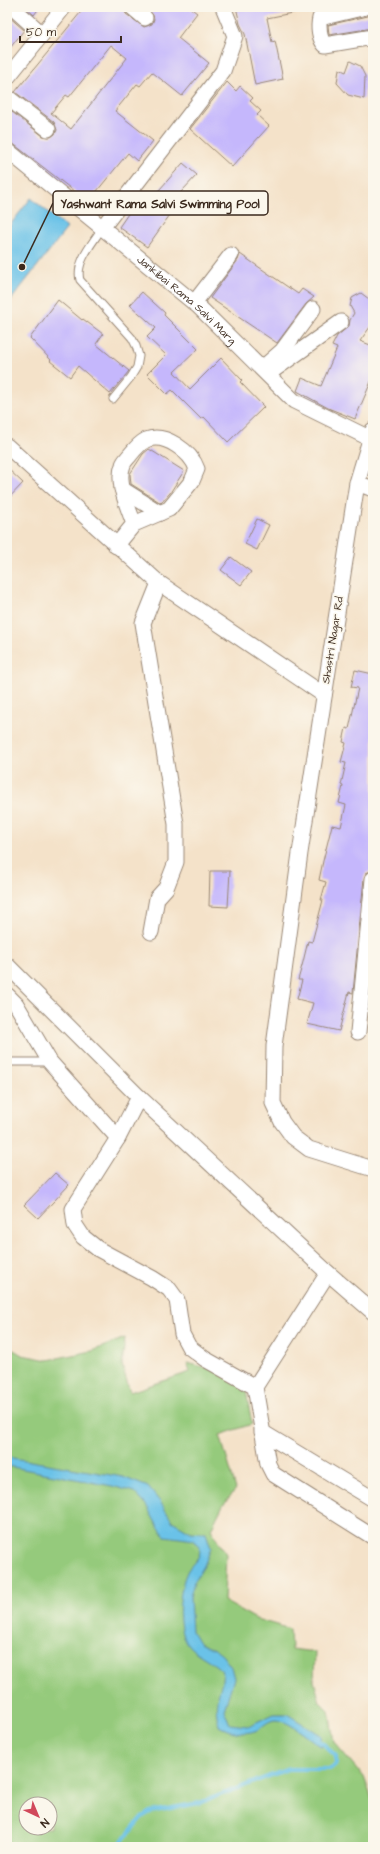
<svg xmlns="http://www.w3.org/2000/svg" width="380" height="1854" font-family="'Architects Daughter',sans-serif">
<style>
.green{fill:#95ca7c;stroke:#687a4d;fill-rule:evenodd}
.water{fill:#6ac2e8;stroke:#527683}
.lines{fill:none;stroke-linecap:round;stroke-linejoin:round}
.stream{stroke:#6ac2e8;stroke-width:4}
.building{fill:#c5b7fc;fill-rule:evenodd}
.lane-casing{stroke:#988674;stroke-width:9}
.street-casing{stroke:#988674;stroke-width:17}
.lane{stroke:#fff;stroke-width:7}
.street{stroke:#fff;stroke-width:15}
.labels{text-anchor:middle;stroke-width:3.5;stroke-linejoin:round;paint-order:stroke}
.street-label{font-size:11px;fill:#3b2a1e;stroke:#fbf7ec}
.leader{fill:none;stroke:#3b2a1e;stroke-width:1.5}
.callout-dot{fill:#3b2a1e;stroke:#fbf7ec;stroke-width:1.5}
.callout{fill:#fbf7ec;stroke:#3b2a1e;stroke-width:1.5}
.callout-label{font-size:12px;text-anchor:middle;font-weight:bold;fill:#3b2a1e}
</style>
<rect width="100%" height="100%" fill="#fbf7ec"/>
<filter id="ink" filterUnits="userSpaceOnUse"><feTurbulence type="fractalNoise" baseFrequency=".025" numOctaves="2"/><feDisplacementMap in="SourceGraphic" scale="8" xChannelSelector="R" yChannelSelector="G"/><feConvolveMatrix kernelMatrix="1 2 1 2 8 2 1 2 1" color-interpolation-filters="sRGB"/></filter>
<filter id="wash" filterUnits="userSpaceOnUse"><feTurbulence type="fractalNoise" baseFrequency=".012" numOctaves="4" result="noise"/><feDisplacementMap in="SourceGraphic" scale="16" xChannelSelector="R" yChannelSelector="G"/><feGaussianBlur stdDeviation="0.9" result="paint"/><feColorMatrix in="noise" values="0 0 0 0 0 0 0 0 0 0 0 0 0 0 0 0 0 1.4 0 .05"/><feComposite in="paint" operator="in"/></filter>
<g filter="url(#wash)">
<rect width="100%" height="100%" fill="#f4e2c9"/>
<path class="green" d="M125,1338l-3,27 8,27 60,-20 -3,-9 29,7 30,20 6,34 -32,11 16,54 -13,16 -12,24 15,25 -2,47 32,18 34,10 1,20 24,3 -1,29 6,21 9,9 5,31 30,35 9,25v45h-366v-501l15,9 26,5 44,-9zM26,1804h24v24h-24z"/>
<path class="water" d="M31,198l36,30 -60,77v-76z
M7,1457l116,20 25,10 13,16 11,18 19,11 15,1 5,15 -7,18 -10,16 -4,15 2,34 7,12 15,6 8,6 9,12 3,11 -10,32 6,14 18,2 26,-12h13l34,21 1,12c-12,-7 -32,-26 -45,-27 -11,0 -14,8 -22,11 -12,4 -26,1 -36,-5 -7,-27 2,-30 4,-54 -12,-14 -34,-18 -40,-36 -6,-17 -4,-48 4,-64 4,-8 12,-12 13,-21 0,-4 -4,-7 -6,-11l-29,-4 -8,-11 -11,-20 -12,-13 -22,-6 -105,-20z"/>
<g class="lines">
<path class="stream" d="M117,1847l25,-30 8,-5 49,-9 89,-34h42l6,-5v-8l-19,-18"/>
</g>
<g id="blocks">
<path class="building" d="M25,7h15l-6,8z
M85,7h38l3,7 18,13 8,-3 2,-5 -1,-4 -7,-8h43l8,6 -19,25 31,25 -27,33 -30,-24 -12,14 -3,-2 -22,27 38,30 -16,20 -9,-8 -40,49 -81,-63v-31l36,28 8,1 4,-3 2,-4 -3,-8 -39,-30zM111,45l16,13 -56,71 -20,-16 15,-18 3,2z
M236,7h60l1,5 -30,6 5,24 3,-1 8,38 -28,6 -10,-51 -5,-10z
M373,12v16l-44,7 -1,-10 40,-9z
M7,15l17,15 -17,22z
M350,61l10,5 5,10 -1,23 -16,-4 -11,-12 2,-14 7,3z
M227,82l9,9 4,-5 13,12 -3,3 11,10 -4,4 12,11 -37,41 -42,-38z
M183,163l14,12 -31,33 6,4 -25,35 -28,-20 24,-35 9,6z
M240,254l58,40 4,-5 12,8 -8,7 -29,39 -67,-45 28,-38z
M142,292l23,21 -1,2 34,34 -24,23 16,17 31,-31 21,22 -2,2 24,25 -36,35 -24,-25 -3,2 -29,-29 -5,4 -20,-20 19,-19 -19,-18 9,-9 -26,-23z
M361,293l12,9v21l-13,18 13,5v31l-18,42 -27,-11 -31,-17 5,-13 19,8 16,-38 -5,-2 5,-10 12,-10 1,-6 4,-7 -4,-7 2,-8z
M58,300l24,20 1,-1 20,15 -7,10 33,27 -19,23 -32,-28 -8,11 -20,-16 1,-1 -21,-22z
M149,449l35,22 -14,22 -9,10 -30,-19 -1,-10 13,-20z
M7,468l16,15 -16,17z
M257,519l12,6 -12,25 -12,-6z
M231,557l20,15 -10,13 -20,-15z
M355,670l18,4v187l-2,10 -5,2 -2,5 -11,115 -4,-1 -10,39 -32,-7 6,-21 -16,-4 5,-19h-4l5,-18 5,-21 4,1 11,-42h-2l5,-18 -7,-2 4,-19 9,-36 9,2 5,-22 -7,-2 4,-17 -2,-1 5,-22 -5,-1 5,-19 -3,-1 3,-14 3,1 9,-41 -7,-1z
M210,871h20l-2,36 -19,-1z
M55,1173l14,12 -31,33 -14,-13z"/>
</g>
</g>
<g filter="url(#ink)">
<use href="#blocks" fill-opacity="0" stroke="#988674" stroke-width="1"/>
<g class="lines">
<defs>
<path id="lane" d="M102,228c-9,15 -27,34 -22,52l52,58 4,8 3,10 -2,11 -6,10 -18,22
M7,1062h43"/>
<g id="street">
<path d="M12,7l30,27"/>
<path d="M132,7l13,11"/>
<path d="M366,7l-46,11c-2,8 -1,21 5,27l48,-8"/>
<path d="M7,78l57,-71"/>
<path d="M7,97l41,32"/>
<path id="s1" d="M7,150l191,156 96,95 77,38"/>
<path d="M102,228l121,-157 12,-35 -12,-29"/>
<path d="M194,303l37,-48"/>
<path d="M266,365l16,-14 31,-42"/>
<path d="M268,374l73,-52"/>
<path d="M373,430l-16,53 -57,370 -26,193 -1,57 9,19 11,15 16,12 64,20"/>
<path d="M7,446l152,137 165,112"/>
<path d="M357,483l16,6"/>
<path d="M122,489l38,24"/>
<path d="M116,546l18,-22c-6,-17 -18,-42 -11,-59 1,-4 5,-7 7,-10 4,-5 10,-12 16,-15 19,-8 45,12 51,29l-5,12 -23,28 -35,15"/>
<path d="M151,932l6,-34 9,-10 10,-26v-38l-33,-201 16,-40"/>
<path d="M7,965l132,132"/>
<path d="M7,995l9,9 34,58 68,76 -45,71 2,16 8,12 15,12 54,29 17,11 8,11 5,34 7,13 16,12 50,28 13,77 5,10 100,63"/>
<path d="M358,1032l15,-153"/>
<path d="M118,1138l21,-41 189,176 45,39"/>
<path d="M255,1387l73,-114"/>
<path d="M262,1432l111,67"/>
</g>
</defs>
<use href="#lane" class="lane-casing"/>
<use href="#street" class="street-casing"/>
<use href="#lane" class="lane"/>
<use href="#street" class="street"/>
</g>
</g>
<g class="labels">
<g class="street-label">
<text dy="4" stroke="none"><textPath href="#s1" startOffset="234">Jankibai Rama Salvi Marg</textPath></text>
<text transform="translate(332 640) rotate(-81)" y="4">Shastri Nagar Rd</text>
</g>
</g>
<path class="leader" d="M22 267L53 203"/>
<circle class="callout-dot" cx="22" cy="267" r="4"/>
<rect class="callout" x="53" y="191" width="215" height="24" rx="4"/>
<g class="callout-label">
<text x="160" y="208">Yashwant Rama Salvi Swimming Pool</text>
</g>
<rect width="380" height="1854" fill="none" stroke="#fbf7ec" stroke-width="24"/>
<g transform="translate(38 1816) rotate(136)"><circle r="19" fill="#fbf7ec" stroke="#aea59a"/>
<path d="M0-3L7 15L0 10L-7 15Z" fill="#d1495b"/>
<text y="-6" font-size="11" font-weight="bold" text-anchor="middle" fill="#3b2a1e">N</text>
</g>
<path d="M20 36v6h101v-6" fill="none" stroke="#3b2a1e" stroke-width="2"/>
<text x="26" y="36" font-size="12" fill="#3b2a1e" stroke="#fbf7ec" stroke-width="3" paint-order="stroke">50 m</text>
</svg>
